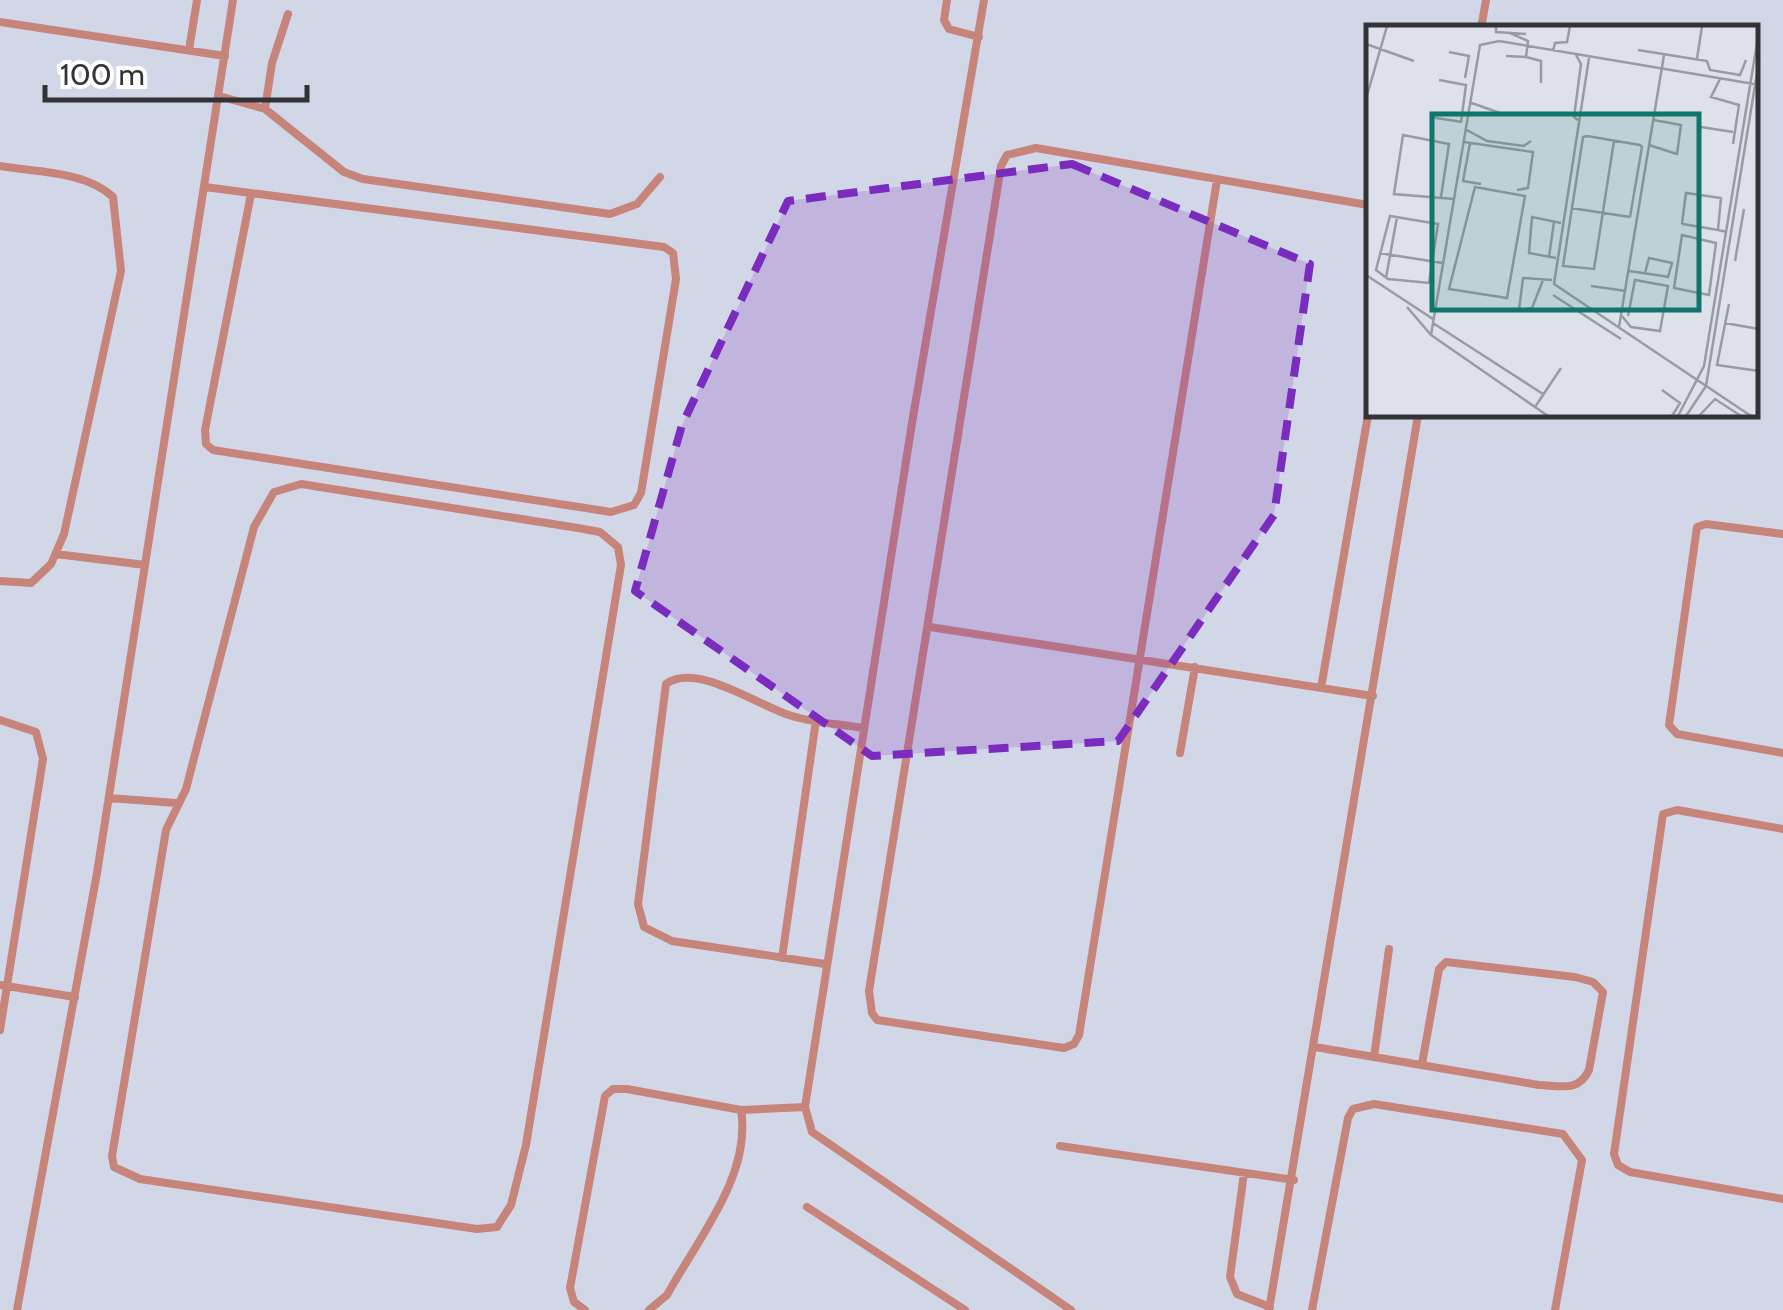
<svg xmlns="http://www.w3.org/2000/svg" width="1783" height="1310" font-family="Cabin,sans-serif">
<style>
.built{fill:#d2d7e7;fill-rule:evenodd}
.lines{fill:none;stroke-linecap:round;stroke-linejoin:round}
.lane{stroke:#c6847a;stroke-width:8}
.marked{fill:#7b2cbf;fill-opacity:0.2;stroke:#7b2cbf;stroke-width:8;stroke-dasharray:20 12;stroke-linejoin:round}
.inset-road{fill:none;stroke:#999ba2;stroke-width:2.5}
.view{fill:#0f766e;fill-opacity:0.15;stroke:#0f766e;stroke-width:5}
.inset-edge{fill:none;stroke:#323337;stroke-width:5}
</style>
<rect width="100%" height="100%" fill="#dee1ea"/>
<path class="built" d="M0,0h1783v1310h-1783zM1368,28h388v387h-388z"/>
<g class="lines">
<path class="lane" d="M947,0l-3,20 5,9 30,8
M984,0l-72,423 -107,684 7,25 259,178
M0,22l225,34
M1481,28l5,-28
M189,50l8,-50
M219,96l46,13 79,63 19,7 247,35 27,-10 23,-27
M265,109l7,-46 16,-49
M0,166c35,6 86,5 113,31l8,74 -57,263 -13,30 -20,19 -31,-2
M1217,180l-138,855 -5,9 -10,4 -187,-28 -5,-7 -3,-22 132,-825 6,-11 29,-7 332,57
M205,187l459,60 9,6 3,26 -35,214 -7,12 -23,7 -398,-62 -7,-6 -1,-14 46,-236
M301,484l277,44 22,4 18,15 3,18 -95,580 -15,60 -14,22 -20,2 -337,-50 -26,-12 -2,-11 54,-326 20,-41 68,-262 20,-35z
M1783,534l-77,-10 -9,3 -28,198 8,9 106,19
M56,554l89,11
M930,627l443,69
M1321,688l47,-273
M0,720l36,12 7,27 -43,271
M1180,753l15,-86
M109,798l67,5
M1783,829l-106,-19 -14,4 -49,340 4,11 12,7 153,27
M782,958l34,-238
M825,964l-153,-23 -28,-14 -6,-23 28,-220c30,-23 94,23 126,32 22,7 48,8 71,12
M0,985l75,12
M1315,1047l224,38c22,1 40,7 50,-15l14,-78 -10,-10 -18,-5 -129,-15 -7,7 -17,95
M1374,1057l15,-108
M1060,1146l234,34
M1244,1173l-14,104 7,17 33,13
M807,1207l158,103
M17,1310l80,-437 136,-873
M585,1310l-11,-8 -4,-14 35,-192 8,-7h14l114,21 64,-3
M649,1310l18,-15c30,-55 85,-120 74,-185
M1269,1310l149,-895
M1312,1310l36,-192 5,-9 21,-5 189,30 19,26 -27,150"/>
</g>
<path class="marked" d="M1072,164l238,100 -36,251 -156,226 -246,15 -237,-165 47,-166 106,-224z"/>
<g transform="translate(1366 25)">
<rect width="392" height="392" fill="#dee1ea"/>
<path class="inset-road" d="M130,1v6l30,2M0,19l48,17M272,25l69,11 3,9 30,5 6,-15M187,26l2,-8 12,-1 3,-16M83,27l20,4 -4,22M210,30l5,9 -7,53 4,3M140,31l20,1 2,-16 -18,-8M160,32l15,4v22M223,33l-35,226 197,132M331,34l5,-33M354,54l-9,18 28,8 -6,39M73,55l27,5 -5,37M0,74l21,-73M103,77l31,11M64,92l32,5M335,102l32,5M99,104l22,12 37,5 7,-5M248,116l-20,128 -31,-3 20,-129 4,-1 53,9 2,2 -12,70M98,117l69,10 -5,36 -11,2M104,118l-7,38 18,3M283,120l28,9 4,-29 -27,-5M109,162l50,9 -18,102 -58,-9zM75,172l8,-53 -46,-9 -9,59 60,5M205,183l59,9M24,191l48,8 -9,59 -41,-4 -12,-9zM352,205l3,-32 -35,-5 -4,30 1,1 35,6 9,2M316,210l34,8 -7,52 -35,-7zM13,228l64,10M183,232l5,-35M190,233l-27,-5 3,-36 29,6M369,236l9,-52M263,246l34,5 5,1 4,-14 -23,-5 -4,15M0,250l67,44M20,253l11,-61M177,255l-11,28 -13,2 4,-32 29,2M225,261l35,5M187,270l68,44M363,279l-12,61 42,6M41,282l24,28M255,290l10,12 29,4 8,-45 -33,-6 -7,36M67,298l110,71M359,298l34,6M253,302l45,-272M296,365l18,13 -8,13M169,382l26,-39M182,391l-117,-81 49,-290 19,-4 255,43M312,391l26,-50 55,-335M320,391l20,-30 53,-325M333,391l16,-17 26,17"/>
<path class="view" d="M66,89h267v196h-267z"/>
<rect width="392" height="392" class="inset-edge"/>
</g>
<path d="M45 85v15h262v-15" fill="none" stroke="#323337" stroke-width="5"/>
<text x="60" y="85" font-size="30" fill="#323337" stroke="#ffffff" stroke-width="8" paint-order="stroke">100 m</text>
</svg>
